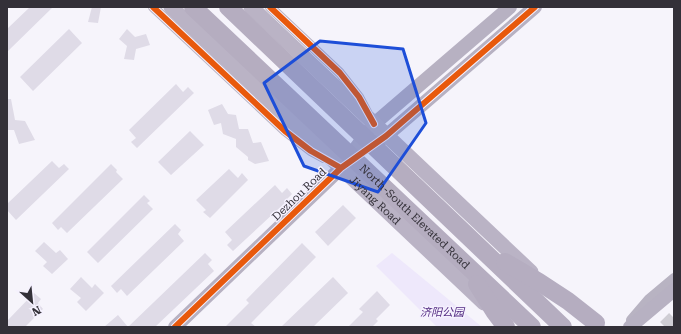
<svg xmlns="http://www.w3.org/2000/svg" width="681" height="334" font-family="'Roboto Serif','Noto Sans SC',serif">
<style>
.green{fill:#eee8fb}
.building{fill:#dfdbe7}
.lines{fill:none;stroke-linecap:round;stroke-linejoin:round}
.secondary-tunnel{stroke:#cfcdd4;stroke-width:14;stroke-dasharray:14 7;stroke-linecap:butt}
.street{stroke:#b8b3c2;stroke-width:10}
.secondary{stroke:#b7b1c2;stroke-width:14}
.primary{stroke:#bab3c5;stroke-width:15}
.highway-bridge{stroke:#b5adc0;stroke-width:18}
.cycleway-casing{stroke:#f5f1fe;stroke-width:8}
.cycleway{stroke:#e8590c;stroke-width:6}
.marked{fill:#1d4ed8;fill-opacity:0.2;stroke:#1d4ed8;stroke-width:3;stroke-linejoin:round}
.labels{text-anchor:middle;stroke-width:3;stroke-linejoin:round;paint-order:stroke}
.street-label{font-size:11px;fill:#333038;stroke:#f5f1fe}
.park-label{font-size:11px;font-style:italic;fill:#532b82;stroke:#f5f1fe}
</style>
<rect width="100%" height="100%" fill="#f6f4fb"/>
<path class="green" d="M392,253l90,74h-45l-61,-61z"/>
<path class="building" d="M30,7h23l-46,45v-23z
M92,7h9l-3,16 -10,-1z
M69,29l13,14 -49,48 -13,-14z
M127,29l8,8 11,-3 4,11 -14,4 -2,11 -10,-1 3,-13 -8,-7z
M176,84l7,8 5,-5 6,6 -57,55 -6,-6 5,-4 -7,-8z
M7,99h4l4,21 10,1 10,19 -16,4 -5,-14h-7z
M222,104l6,10 8,1 3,14h9l5,14 8,-1 8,19 -14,3 -7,-4v-3l-12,-10v-8l-13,-5 -2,-11 -7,2 -6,-15z
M190,131l14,14 -33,30 -13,-13z
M52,161l7,7 5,-4 5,5 -53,51 -9,-10v-6z
M111,164l6,6 -1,2 7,7 -56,54 -6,-6 -3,3 -6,-7z
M229,169l9,9 4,-5 6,7 -38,38 -7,-6 3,-2 -10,-10z
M275,185l7,8 5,-5 5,6 -5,5 1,1 -55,51 -6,-6 5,-5 -7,-8z
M144,195l6,6 -3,2 6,6 -55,54 -11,-11z
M343,205l13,13 -28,28 -13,-14z
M175,224l6,6 -3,4 6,7 -57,55 -6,-7 -4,4 -6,-7z
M44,242l12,11 4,-3 8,9 -16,15 -9,-8 4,-4 -12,-11z
M302,243l14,14 -65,66 5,4h-31l24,-24 -3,-3z
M205,253l7,7 -4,4 6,7 -59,56h-51l14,-12 10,12z
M81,277l11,11 3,-4 9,9 -18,18 -9,-9 4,-4 -11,-9z
M333,277l15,16 -35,34h-32z
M377,291l13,14 -14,14 2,2 -6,6h-24l15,-15 -4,-3z
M34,293l7,6 -3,4 5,6 -18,18h-18v-6z"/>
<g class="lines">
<path class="secondary-tunnel" d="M665,327l9,-9"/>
<path class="street" d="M153,7l132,124 26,20 13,7
M270,7l70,66 19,24 8,15
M631,320l18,-21 25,-21"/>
<path class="secondary" d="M377,142l9,-6 149,-129
M175,327l166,-159 33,-44 136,-117
M630,327l44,-37"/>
<g class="primary">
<path id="s1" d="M171,7l313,296"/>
<path d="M251,7l280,265"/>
</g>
<g class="highway-bridge">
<path id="s2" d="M193,7l339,320"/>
<path d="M228,7l335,320"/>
<path d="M505,262l34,20 29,19 28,22"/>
<path d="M477,284l17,27 12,16"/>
</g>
<defs>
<path id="cycleway" d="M153,7l132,124 26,20 30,17
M270,7l70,66 19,24 15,27
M175,327l166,-159 45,-32 149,-129"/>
</defs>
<use href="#cycleway" class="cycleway-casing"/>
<use href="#cycleway" class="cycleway"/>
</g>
<path class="marked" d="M320,41l83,8 23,74 -48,69 -74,-26 -40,-83z"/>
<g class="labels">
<g class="street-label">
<text transform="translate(299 194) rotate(-44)" y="4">Dezhou Road</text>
<text dy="4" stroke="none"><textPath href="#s1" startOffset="281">Jiyang Road</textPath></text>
<text dy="4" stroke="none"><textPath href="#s2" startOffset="305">North-South Elevated Road</textPath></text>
</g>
<g class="park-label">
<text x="442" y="316">济阳公园</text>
</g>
</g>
<rect width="681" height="334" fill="none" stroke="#333038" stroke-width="16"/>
<g transform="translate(32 302) rotate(153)" stroke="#f5f1fe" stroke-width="3" paint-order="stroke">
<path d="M0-3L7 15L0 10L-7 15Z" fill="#333038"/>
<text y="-6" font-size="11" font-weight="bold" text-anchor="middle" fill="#333038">N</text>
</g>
</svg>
